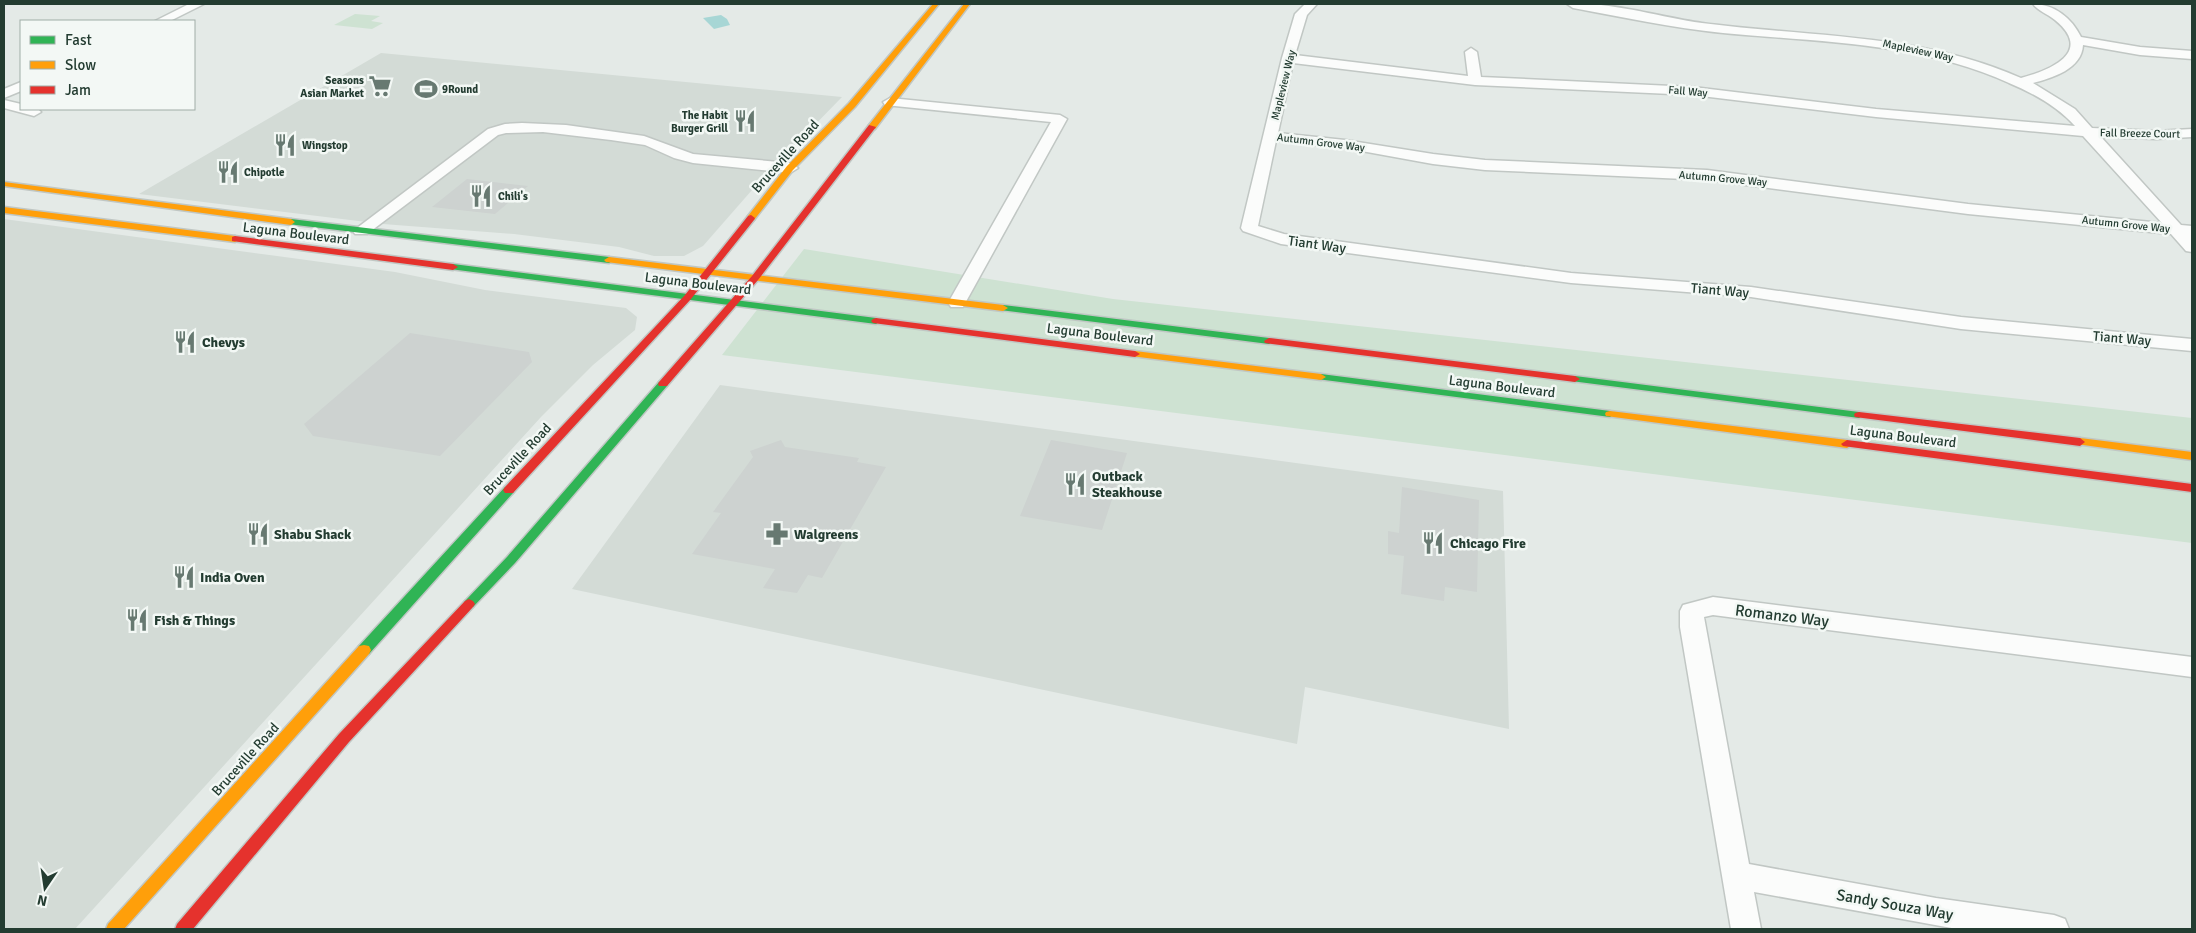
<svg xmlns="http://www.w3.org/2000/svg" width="2196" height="933" font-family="Signika,sans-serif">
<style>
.built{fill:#d3dbd6}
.green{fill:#cee2d2}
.water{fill:#a7d6d5}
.building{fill:#cdd2d0}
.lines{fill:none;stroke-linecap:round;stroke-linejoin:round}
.street-casing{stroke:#c1c7c4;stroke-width:3}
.fast-casing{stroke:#c0c7c4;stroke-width:3}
.slow-casing{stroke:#c0c7c4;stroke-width:3}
.jam-casing{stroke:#c0c7c4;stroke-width:3}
.street{fill:#fbfcfb;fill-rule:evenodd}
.fast{fill:#30b455;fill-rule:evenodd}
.slow{fill:#ff9f0a;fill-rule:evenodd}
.jam{fill:#e5322d;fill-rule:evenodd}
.labels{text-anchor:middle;stroke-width:5;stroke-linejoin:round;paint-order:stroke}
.far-street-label{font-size:11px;fill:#233c31;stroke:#f3f8f5}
.far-poi-label{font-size:11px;font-weight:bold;fill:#233c31;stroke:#f3f8f5;text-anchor:start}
.street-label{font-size:14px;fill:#233c31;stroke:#f3f8f5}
.poi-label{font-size:14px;font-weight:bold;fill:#233c31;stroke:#f3f8f5;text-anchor:start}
.near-street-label{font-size:16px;fill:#233c31;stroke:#f3f8f5}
</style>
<rect width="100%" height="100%" fill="#e4eae7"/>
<path class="built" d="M381,53l461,44 -83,85 -56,64 -19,10h-30l-35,-9 -105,-13 -131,-10 -244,-30z
M4,219l391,53 90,18 141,18 11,9 -2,13 -42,35 -52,52 -466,512h-71z
M720,385l783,106 6,238 -204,-42 -8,57 -725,-155z"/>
<path class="green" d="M355,14l25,2 -9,5 12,2 -11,6 -38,-4z
M804,249l309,50 1079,119v125l-1470,-188z"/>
<path class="water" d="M721,15l6,4 3,6 -16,4 -11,-11z"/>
<path class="building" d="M467,179l61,7 -33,28 -63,-7z
M410,333l119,19 3,10 -92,94 -127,-20 -9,-12z
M781,440l4,7 74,11 -2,4 29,5 -64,111 -14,-3 -11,18 -34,-5 12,-19 -83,-15 29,-41 -8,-1 40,-55 -3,-6z
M1051,440l76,13 -25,77 -82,-14z
M1402,487l77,13 -2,92 -32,-5 -1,14 -43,-7 3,-38 -16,-2v-23l11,2z"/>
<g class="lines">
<defs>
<path id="street" d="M189,4h15l-34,17h-15z
M1305,4h12l-10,11 -12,40 173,21 -3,-24 6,-4 6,4 4,25 212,10 183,22 199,17c-17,-19 -42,-33 -66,-43 -90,-41 -190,-41 -286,-50 -51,-5 -100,-16 -150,-25l-6,-4c43,-3 92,13 135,19 108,14 218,10 319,55 30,-8 73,-26 34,-58 -7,-6 -17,-9 -22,-16 21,0 39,14 48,33l59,10 52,4v8l-52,-4 -57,-10c-1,24 -31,33 -50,38l42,26 17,19 64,3 36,-2v8l-36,2 -55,-2 80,88 11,1v26l-6,-1 -15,-17 -203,-20 -261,-34 -222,-10 -52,-6 -88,-16 -69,-7 -18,85 26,8 287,39 180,14 210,30 231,22v12l-231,-22 -210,-32 -180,-14 -290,-39 -38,-13 -2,-3 41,-170 13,-44zM1293,63l182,22 218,10 183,22 207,19 79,87 -194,-19 -261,-34 -222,-10 -52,-6 -88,-14 -67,-7z
M21,82v9l-17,7v-9z
M890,98l170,17 7,4 -104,188h-12l-3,-4 103,-181 -166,-17 -2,-3z
M4,100l17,4v5h17l3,3 -7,4 -30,-8z
M522,123l44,2 78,11 49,18 97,9 8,5 -8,5 -97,-10 -19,-5 -29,-13 -34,-5 -68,-8 -37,1 -8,2 -131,99h-12l-2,-3 135,-102 17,-5z
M1713,597l479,60v20l-479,-62 -9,2 45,247 187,34 118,17 11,4 4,10h-112l-203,-37 7,37h-30l-51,-302v-16l3,-6z"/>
<path id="fast" d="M291,219l318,38 5,3 -5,3 -321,-39 -1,-2z
M453,264l423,54 5,3 -5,3 -426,-55 -2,-2z
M1003,305l266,33 5,3 -5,3 -269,-34 -2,-2z
M1321,374l289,37 5,3 -5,3 -293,-38 -1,-2 1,-2z
M1575,376l284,36 5,3 -5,3 -288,-37 -1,-2z
M663,381l4,1 1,2 -1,2 -152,177 -42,44h-8l-2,-3 2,-3 42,-44 152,-175z
M509,486l4,1 2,3 -2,3 -144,161 -5,1 -5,-1 -2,-4 2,-4 146,-159z"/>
<path id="slow" d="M933,4h6l-84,103 -62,63 -39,50h-6v-4l39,-50 62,-63z
M964,4h6l-95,125h-6v-4z
M4,182l287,37 4,3 -4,3 -287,-39z
M4,207l231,29 4,3 -4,3 -231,-29z
M609,257l394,48 5,3 -5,3 -397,-49 -2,-2z
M1135,351l186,23 5,3 -5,3 -190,-24 -1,-2 1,-2z
M1610,411l237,29 6,4 -6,4 -241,-32 -1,-2 1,-2z
M2080,438l112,14v8l-116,-16 -1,-2 1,-2z
M364,645l5,1 2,4 -2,4 -245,275h-18l2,-5 251,-278z"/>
<path id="jam" d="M869,125l7,2 -118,153 -91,106h-8l-1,-2 1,-2 93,-106z
M751,215l4,3 -1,2 -63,79 -178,194h-8l-2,-3 2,-3 180,-192 63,-79z
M235,236l218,28 5,3 -5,3 -221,-29v-4z
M876,318l259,33 5,3 -5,3 -262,-34 -2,-2 2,-2z
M1269,338l306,38 5,3 -5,3 -310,-39 -1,-2z
M1859,412l221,26 5,4 -5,4 -225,-29 -1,-2 1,-2z
M1847,440l345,44v8l-349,-46 -2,-2z
M469,599l4,2 2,3 -2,3 -124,135 -156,187h-18l2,-5 162,-190 126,-133z"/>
</defs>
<use href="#street" class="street-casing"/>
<use href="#fast" class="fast-casing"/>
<use href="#slow" class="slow-casing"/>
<use href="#jam" class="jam-casing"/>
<use href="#street" class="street"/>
<use href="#fast" class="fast"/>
<use href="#slow" class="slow"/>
<use href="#jam" class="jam"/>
</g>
<defs>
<symbol id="supermarket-bare" viewBox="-9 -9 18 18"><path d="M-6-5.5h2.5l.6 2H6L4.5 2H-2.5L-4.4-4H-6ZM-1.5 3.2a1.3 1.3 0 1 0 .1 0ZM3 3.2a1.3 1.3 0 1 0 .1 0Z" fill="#677971" stroke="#f3f8f5" stroke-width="2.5" paint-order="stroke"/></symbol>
<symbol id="stadium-bare" viewBox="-9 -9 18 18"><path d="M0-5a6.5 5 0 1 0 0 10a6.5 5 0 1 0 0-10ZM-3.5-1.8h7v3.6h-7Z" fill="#677971" stroke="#f3f8f5" stroke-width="2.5" paint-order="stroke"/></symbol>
<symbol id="restaurant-bare" viewBox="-9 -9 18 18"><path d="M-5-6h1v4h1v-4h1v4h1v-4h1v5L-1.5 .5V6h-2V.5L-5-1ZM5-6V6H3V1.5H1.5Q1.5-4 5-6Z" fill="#677971" stroke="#f3f8f5" stroke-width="2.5" paint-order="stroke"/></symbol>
<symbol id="pharmacy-bare" viewBox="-9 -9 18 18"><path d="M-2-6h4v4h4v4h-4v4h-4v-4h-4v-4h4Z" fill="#677971" stroke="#f3f8f5" stroke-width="2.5" paint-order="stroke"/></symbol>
</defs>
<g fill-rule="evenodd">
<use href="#supermarket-bare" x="364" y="70" width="32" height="32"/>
<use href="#stadium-bare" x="410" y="73" width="32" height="32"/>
<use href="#restaurant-bare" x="729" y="105" width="32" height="32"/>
<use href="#restaurant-bare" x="269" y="129" width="32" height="32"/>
<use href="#restaurant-bare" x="212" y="156" width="32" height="32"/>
<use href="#restaurant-bare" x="465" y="180" width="32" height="32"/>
<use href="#restaurant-bare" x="169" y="326" width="32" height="32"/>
<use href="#restaurant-bare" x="1059" y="468" width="32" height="32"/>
<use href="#restaurant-bare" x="242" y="518" width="32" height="32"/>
<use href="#pharmacy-bare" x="761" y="518" width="32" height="32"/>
<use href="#restaurant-bare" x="1417" y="527" width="32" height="32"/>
<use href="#restaurant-bare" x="168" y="561" width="32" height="32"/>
<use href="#restaurant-bare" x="121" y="604" width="32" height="32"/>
</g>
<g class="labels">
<g class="far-street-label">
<text transform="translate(1918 50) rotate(12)" y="4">Mapleview Way</text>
<text transform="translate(1283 85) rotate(-76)" y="4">Mapleview Way</text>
<text transform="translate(1688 91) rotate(5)" y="4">Fall Way</text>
<text transform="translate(2140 133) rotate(1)" y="4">Fall Breeze Court</text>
<text transform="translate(1321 142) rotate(7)" y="4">Autumn Grove Way</text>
<text transform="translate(1723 178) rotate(5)" y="4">Autumn Grove Way</text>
<text transform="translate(2126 224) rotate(6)" y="4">Autumn Grove Way</text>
</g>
<g class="far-poi-label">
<text x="364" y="84" text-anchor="end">Seasons<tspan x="364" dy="13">Asian Market</tspan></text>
<text x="442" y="93">9Round</text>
<text x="728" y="119" text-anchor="end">The Habit<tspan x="728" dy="13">Burger Grill</tspan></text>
<text x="302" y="149">Wingstop</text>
<text x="244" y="176">Chipotle</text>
<text x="498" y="200">Chili's</text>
</g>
<g class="street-label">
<text transform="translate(785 156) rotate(-48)" y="5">Bruceville Road</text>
<text transform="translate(296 233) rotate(7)" y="5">Laguna Boulevard</text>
<text transform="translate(1317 244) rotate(8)" y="5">Tiant Way</text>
<text transform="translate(698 283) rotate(7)" y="5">Laguna Boulevard</text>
<text transform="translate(1720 290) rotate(5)" y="5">Tiant Way</text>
<text transform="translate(1100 334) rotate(7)" y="5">Laguna Boulevard</text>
<text transform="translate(2122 338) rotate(5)" y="5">Tiant Way</text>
<text transform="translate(1502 386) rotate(7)" y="5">Laguna Boulevard</text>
<text transform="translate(1903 436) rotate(7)" y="5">Laguna Boulevard</text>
<text transform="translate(517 459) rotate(-47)" y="5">Bruceville Road</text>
<text transform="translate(245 759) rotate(-48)" y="5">Bruceville Road</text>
</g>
<g class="poi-label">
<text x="202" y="347">Chevys</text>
<text x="1092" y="481">Outback<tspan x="1092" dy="16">Steakhouse</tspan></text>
<text x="274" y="539">Shabu Shack</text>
<text x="794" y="539">Walgreens</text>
<text x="1450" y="548">Chicago Fire</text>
<text x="200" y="582">India Oven</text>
<text x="154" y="625">Fish &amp; Things</text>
</g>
<g class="near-street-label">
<text transform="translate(1782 615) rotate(7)" y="6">Romanzo Way</text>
<text transform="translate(1895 904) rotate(10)" y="6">Sandy Souza Way</text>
</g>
</g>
<rect width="2196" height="933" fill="none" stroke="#233c31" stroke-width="10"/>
<rect x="20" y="20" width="175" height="90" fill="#f3f8f5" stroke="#a0ada7"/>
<rect x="30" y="36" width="25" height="8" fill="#30b455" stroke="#a0ada7"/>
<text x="65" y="45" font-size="15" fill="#233c31">Fast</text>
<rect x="30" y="61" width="25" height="8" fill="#ff9f0a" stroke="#a0ada7"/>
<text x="65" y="70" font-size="15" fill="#233c31">Slow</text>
<rect x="30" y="86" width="25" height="8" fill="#e5322d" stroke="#a0ada7"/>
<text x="65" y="95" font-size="15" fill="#233c31">Jam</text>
<g transform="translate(45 888) rotate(193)" stroke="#f3f8f5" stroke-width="4" paint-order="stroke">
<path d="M0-4L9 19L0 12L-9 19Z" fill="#233c31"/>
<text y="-8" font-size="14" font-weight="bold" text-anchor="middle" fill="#233c31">N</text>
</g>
</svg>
